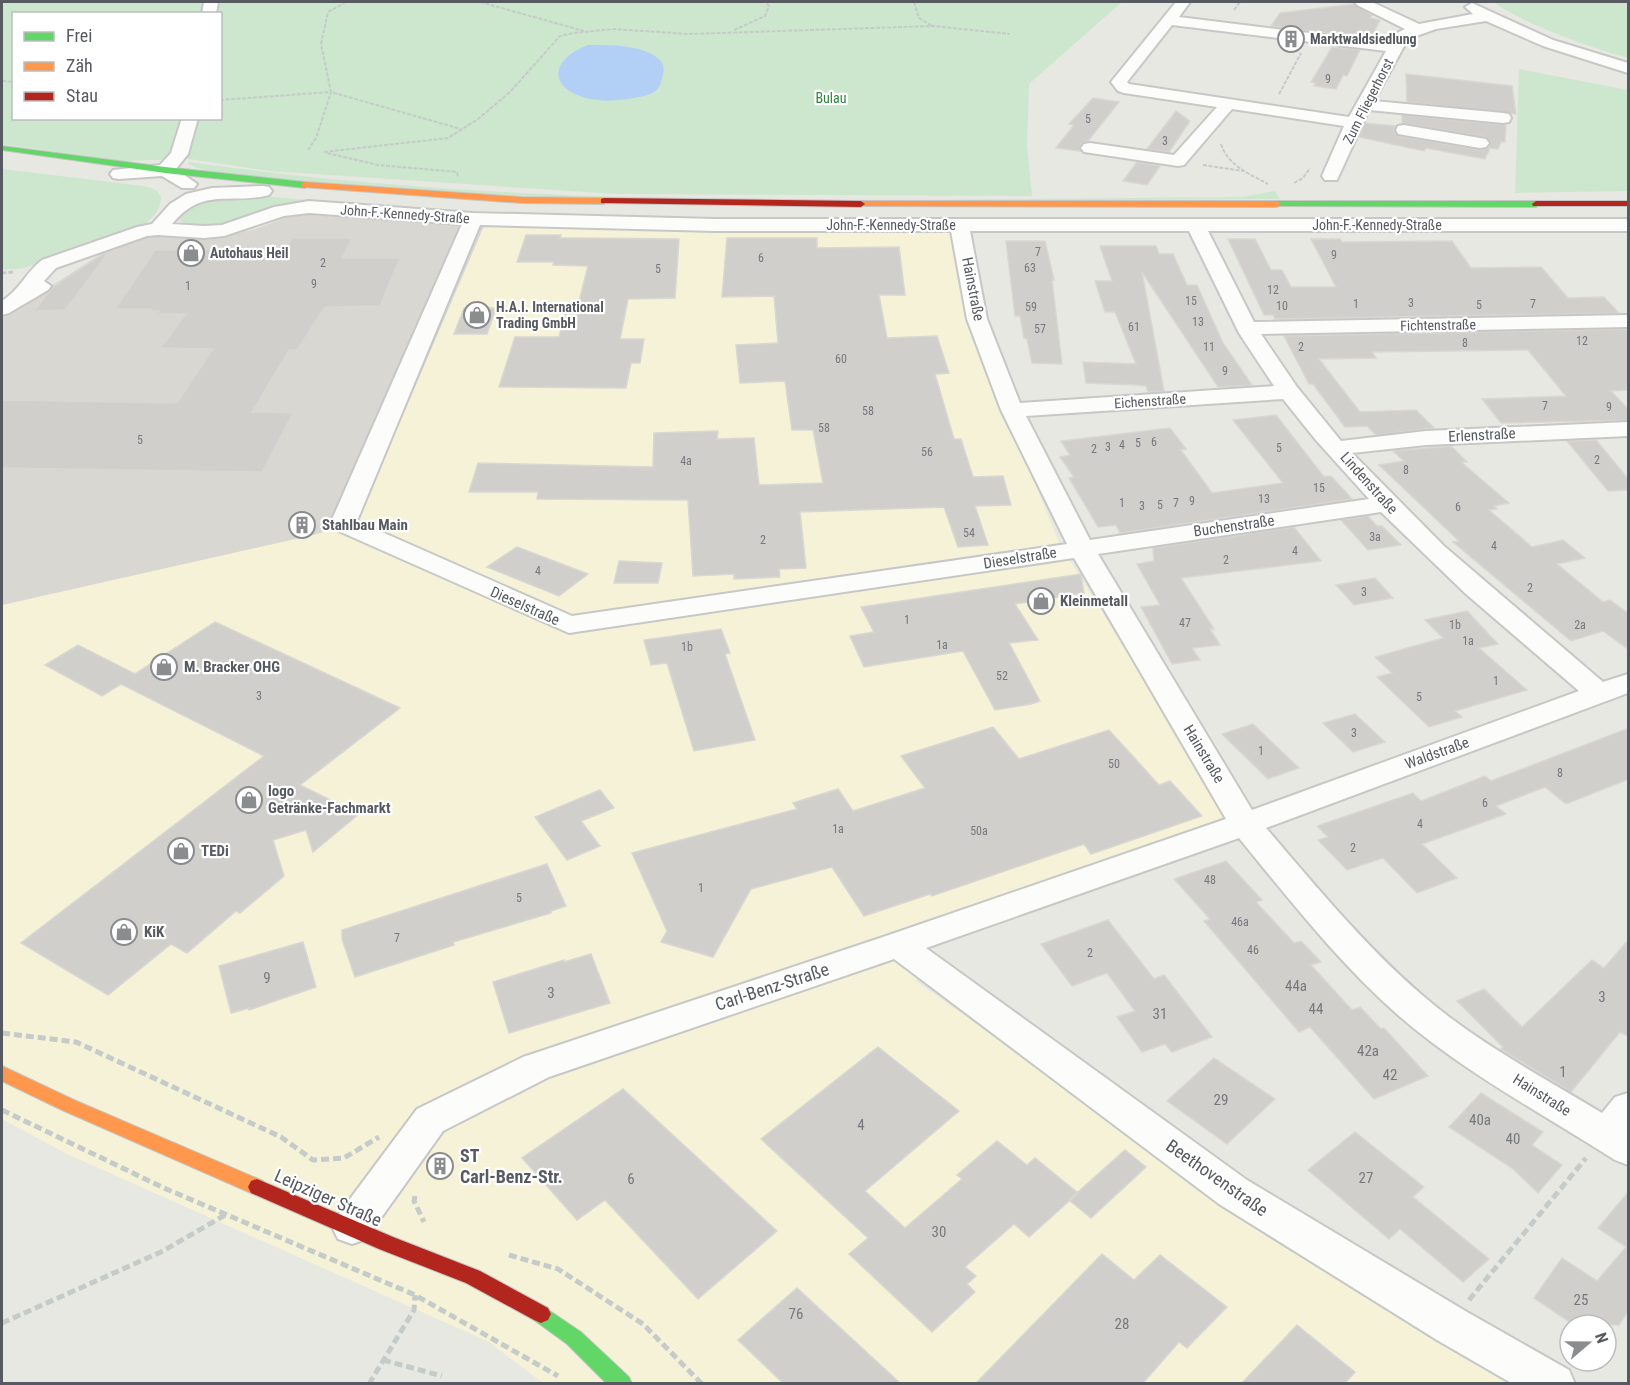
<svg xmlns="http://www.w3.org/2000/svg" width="1630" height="1385" font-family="'Roboto Condensed',sans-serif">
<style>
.commercial{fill:#f5f2d8}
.industrial{fill:#d8d7d1}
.green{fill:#cde7ce;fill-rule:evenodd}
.water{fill:#b2d0f6}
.building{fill:#d0cfcc;stroke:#d8d7d1;stroke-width:1.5}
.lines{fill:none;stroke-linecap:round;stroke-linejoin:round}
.street-casing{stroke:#c7c7c7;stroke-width:4}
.fast-casing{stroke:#c5c6c5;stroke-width:2}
.slow-casing{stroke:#c5c6c5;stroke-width:2}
.jam-casing{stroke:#c5c6c5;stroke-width:2}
.path-far2{stroke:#c5cbc9;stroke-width:2;stroke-dasharray:4 1.5;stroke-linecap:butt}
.path-far1{stroke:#c5cbc9;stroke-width:3;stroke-dasharray:4.5 2;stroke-linecap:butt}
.path{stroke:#c5cbc9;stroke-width:5;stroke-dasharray:8 4;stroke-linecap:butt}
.street{fill:#fcfcfb;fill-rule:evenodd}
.fast{fill:#63d668;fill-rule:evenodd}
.slow{fill:#ff974d;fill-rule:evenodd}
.jam{fill:#b3261e;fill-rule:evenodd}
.labels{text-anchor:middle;stroke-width:4.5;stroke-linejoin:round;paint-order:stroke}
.number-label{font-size:12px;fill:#76787d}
.far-poi-label{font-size:14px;font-weight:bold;fill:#575a61;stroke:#fff;text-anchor:start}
.far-park-label{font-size:14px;fill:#2d843d;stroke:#fff}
.far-street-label{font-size:14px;fill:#575a61;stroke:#fff}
.street-label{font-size:15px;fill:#575a61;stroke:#fff}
.poi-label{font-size:15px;font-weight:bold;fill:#575a61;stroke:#fff;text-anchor:start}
.near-number-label{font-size:15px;fill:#76787d}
.near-street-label{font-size:18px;fill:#575a61;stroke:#fff}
.near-poi-label{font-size:18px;font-weight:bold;fill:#575a61;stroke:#fff;text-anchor:start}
</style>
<rect width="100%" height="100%" fill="#e8e8e2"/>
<path class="commercial" d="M955,220l14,101 91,224 170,270 -288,106 -26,60 312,222 311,180h-996l-54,-41 -422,-188 -65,-35v-514l311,-70 44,-13 127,-296z"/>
<path class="industrial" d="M295,214l189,12 -127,296 -44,13 -311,70v-287l108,-70 45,-14 58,2 21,-2 22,-5z"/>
<path class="green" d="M2,2h1120l-93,82 -2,62 5,50 -417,-2 -346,-23 -80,-12 -67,2 -120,-17zM14,14h206v104h-206z
M1494,2h134v56c-35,-10 -106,-34 -134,-56z
M1519,69l109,21v101l-113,2z
M189,162c348,50 703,37 1053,35l33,-6 5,8c-293,1 -587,10 -880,-10 -47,-3 -95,-7 -142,-12 -23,-3 -49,-3 -70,-13z
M2,169l142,17 12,4 5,6c0,14 -8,23 -21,31l-115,41 -23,2z
M231,194l93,7 -4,3c-29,7 -117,35 -141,16v-6l17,-13z"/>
<path class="water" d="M588,45c21,0 55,-1 72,15 6,6 3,15 1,22 -2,10 -12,13 -21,15 -13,2 -29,5 -42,3 -45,-5 -56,-37 -10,-55z"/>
<path class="building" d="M1354,4l18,11 -2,3 10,2 -9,18 -100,-12 9,-13z
M1332,47l28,3 -13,26 -4,-1 -7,14 -22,-3 2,-3 -5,-1z
M1406,74l106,12 4,28 -109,-12z
M1093,98l26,4 -31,39 -6,2 -3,5 1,3 -24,-3 18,-23 -5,-1z
M1176,111l14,10 -21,31 -22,-3z
M1402,115l104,10 -1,17h-4l-3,7 -8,-1 -5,11 -59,-11 -2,3 -65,-14 6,-14 30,3 -1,5 4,5 82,14 8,-2 3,-5 -5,-6 -84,-14z
M1137,162l23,4 -13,19 -24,-4z
M526,235h35l-1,3h20l99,1 -4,59 -47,1 -8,40h24l-4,24h-9l-5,25 -127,-1 16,-50h44l6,-23h11l12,-48 -35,-1 1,-3h-37z
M292,238h60l-10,20h58l-20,48 -55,1 -28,43h-8l-37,62 41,1 -31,59 -260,-4v-68l175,3 36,-54 -53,-1 26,-34h-29l2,-3h-9l1,-2h-36l40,-59 63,-1 -5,10 67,-1z
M727,238h90v10l82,-1 6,48h-26l8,43 50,-2 12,37 -14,1 19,65h7l12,38 30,-1 8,29 -36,1 13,39 -30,2 -14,-40 -144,5 6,56 -27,1 1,8 -46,2v-5l-41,2 -5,-76 -151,-1 1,-7h-69l9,-29 175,4 1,-34 64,-2 -1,8 37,-1 5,47 64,-2 -10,-53h-21l-7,-49 -45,2 -4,-38 42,-2 -4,-47 -52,1z
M1228,239h27l16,31h11l9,17h45l-25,-48h29l2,3 110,-1 19,27 70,-1 27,31 36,-1 15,16 -344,6 -2,-4h-9z
M1006,241h39l9,39h-2l10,84 -30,-1 -5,-24 -3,-1 -4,-22h-5z
M1100,246h56l3,8h14l14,31h10l26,58 29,42 -34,2 -76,-115 22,119 -16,1 -2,-6 -9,-1 -51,-2 -3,-21 53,2 -21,-52h-10l-10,-31h17z
M104,253l2,3 -41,54 -31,1 19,-24z
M464,308h32l-9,26h-33z
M1629,329v61l-18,1 18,19v10l-128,3 -19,-24 84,-3 -38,-46 -156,2 4,6 -57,1 41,53 56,-2 18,18 -58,7 -9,-9 -22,1 -32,-43h-4l-25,-48z
M1276,415l48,62 7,-1 21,23 -232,34 -4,-8 -18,2 -29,-49 5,-1 -14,-20 10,-2 -9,-14 109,-13 16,21 -5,1 31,43 71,-10 -50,-63z
M1596,440l33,40v10l-21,1 -41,-50z
M1451,446l16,16h-6l48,41 -15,3 3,3 -8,1 43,37 31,-7 22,18 -28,6 46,38 7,-2 19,14v36l-26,-19 -32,10 -118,-99 6,-1 -80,-76 25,-4 -11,-10z
M1368,516l9,10h5l19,19 -33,5 -27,-30z
M1294,527l27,34 -140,17 33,51h-4l10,16 -28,3 8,12 -28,4 -31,-57 19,-2 -23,-41 17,-3 -1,-13z
M517,547l71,27 -29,22 -72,-29z
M619,561l43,2 -4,20h-44z
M1081,574l3,19 -69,11 23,36 -29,3 31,58 -9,3 -36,6 -32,-59 -99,16 -14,-31 24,-4 -13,-25z
M1375,578l18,20 -39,7 -18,-20z
M1467,611l31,33 -19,4 48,42 -72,21 7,6 -33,10 -52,-50 15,-4 -17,-16 68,-19 -18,-18z
M215,622l185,86 -100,77 59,29 -46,38 -7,-22 -33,10 11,36 -44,37 -4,-2 -49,42 -16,-9 -63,51 -87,-52 243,-187 -143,-72 -19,12 -57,-31 33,-20 57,29z
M721,629l9,24 -5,1 30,86 -61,11 -27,-88 -16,2 -7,-25z
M1355,714l30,28 -32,10 -30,-29z
M1253,724l46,44 -31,11 -46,-45z
M993,727l26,32 90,-29 50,55 11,-4 32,35 -111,38 -7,-10 -152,52 -2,-2 -66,22 -32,-49 -81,22 -38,68 -52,-15 6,-11 -35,-78 165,-44 -4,-6 45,-14 15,22 72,-23 -24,-32z
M1629,728v51l-63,25 -21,-17 -49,19 10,8 -84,30 35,34 -40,15 -34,-35 -36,12 -29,-30 10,-3 -11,-11 96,-33 8,8 64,-25 6,5z
M600,790l14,18 -33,13 19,25 -33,14 -32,-43z
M1226,861l36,39 -6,2 38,41 7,-2 20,21 -10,3 41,45 8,-3 21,22 3,-1 44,48 -54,23 -64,-72 -11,5 -95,-111 6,-2 -36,-40z
M547,864l19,42 -15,5v2l-98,29 1,3 -99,32 -13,-38v-9z
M1108,920l46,59 10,-4 48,62 -40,15 -7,-8 -23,8 -25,-35 18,-6 -28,-38 -35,13 -31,-42z
M1629,939v98l-9,-5 -49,60 -70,-43 2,-2 -46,-46 27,-12 38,38 70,-67 12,8z
M303,942l13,45 -67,23v-2l-18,5 -12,-47z
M591,954l19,49 -101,30 -16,-51 71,-22v2z
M878,1047l81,64 -94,80 40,37 57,-49 -5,-4 40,-34 30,24 8,-7 43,35 -49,44 -15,-13 -49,43 11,9 -9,8 8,8 -43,40 -83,-78 19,-16 -107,-99z
M1214,1058l61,41 -48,45 -60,-43z
M623,1089l154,142 -79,68 -93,-99 -28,20 -55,-62z
M1481,1093l62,39 -11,13 30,20 -24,28 -26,-25 -63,-41z
M1355,1132l69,55 -11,10 76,62 -26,23 -63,-53 -11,10 -81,-69z
M1125,1150l21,17 -55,51 -22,-18z
M1629,1191v119l-10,15h-45l-40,-27 28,-40 35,23 29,-34 -28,-19z
M1102,1254l32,26 26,-25 67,52 -40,41 -8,-6 -36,41h-167z
M797,1288l103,95h-117l-45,-43z
M1297,1325l58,47 -10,11h-103z"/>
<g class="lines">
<defs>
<path id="street" d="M204,2h14l-2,12h-14z
M1176,2h14l-11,15 212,26 6,-10 8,-4 -48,-24 -2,-3h17l47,22 54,-10 -8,-7 7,-4 81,37 75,23v10l-85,-27 -57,-25 -50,8 -28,10 -34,62 129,12 6,1 2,4 -2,4 -6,1 -134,-13 -32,70h-12l-3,-4 22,-50 -112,-17 -48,56 -6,1 -94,-14 -3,-4 3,-4 6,-1 84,12 43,-48 -93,-14 -6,-2 -7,-9zM1172,25l214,26 -37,66 -220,-33 -2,-2z
M182,118h16l-10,36 -12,15 21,15 -3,4h-12l-20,-12 -43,3 -6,-1 -3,-4 3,-4 47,-5 11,-12z
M1404,125l76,13 6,1 3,4 -3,4 -6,1 -82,-14 -2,-4 2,-4z
M263,186l6,1 3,4 -3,4c-39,10 -66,-9 -97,29l32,2 18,-1 52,-18 35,-6 164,12 242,6h913v12h-420l46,91 374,-7v12l-367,7 36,53 44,54 85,-10 202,-9v14l-202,9 -74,8 92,93 159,136 25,-8v19l-362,135c50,58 98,117 156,167 54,47 119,81 180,118l13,-16 13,-4v72l-13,-5c-72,-46 -153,-89 -217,-145 -60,-53 -109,-116 -159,-177l-313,110 321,232 220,132 102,58 6,14h-62l-76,-44 -218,-136 -325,-245 -345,118 -106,54 -77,108 -14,5 -14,-5 -6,-12 6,-12 79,-106 106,-52 363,-121 340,-117 -152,-261 -505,75 -235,-104 -4,-5 132,-300 -153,-11 -25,3 -60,20 -20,2 -46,-3 -11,1 -91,32 -12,13 7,5 -3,4 -39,23 -7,2v-14c19,-12 23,-28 40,-41l95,-33 15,-3 18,-20 16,-10 26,-6zM480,225l235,6h236l16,88 34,91 66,134 -495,72 -215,-95zM970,231h219l50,102 35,53 -254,17 -33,-84zM1283,399l32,40 54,60 -279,41 -64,-124zM1381,512l85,82 113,97 -327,119 -154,-256z"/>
<path id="fast" d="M2,146l163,21 140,15 4,3 -4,3 -140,-15 -163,-23z
M1277,201h259l4,3 -4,3 -262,-1 -1,-2z
M541,1305l40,27 48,45 3,7h-25l-40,-40 -33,-24 -3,-6 3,-6z"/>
<path id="slow" d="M305,182l217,15 82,1 4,3 -4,3 -82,-1 -220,-16v-4z
M861,201h416l4,3 -4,3 -419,-1 -1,-2z
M2,1066l72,34 189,81 3,6 -3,6 -6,2 -6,-2 -189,-83 -60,-29z"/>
<path id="jam" d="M604,198l257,3 4,3 -4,3 -260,-4v-4z
M1536,201h92v5h-95l-1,-2z
M257,1179l136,58 87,34 68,37 3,6 -3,6 -7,3 -7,-3 -68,-37 -87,-34 -128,-56 -3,-6 3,-6z"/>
</defs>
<use href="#street" class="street-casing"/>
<use href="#fast" class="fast-casing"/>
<use href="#slow" class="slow-casing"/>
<use href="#jam" class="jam-casing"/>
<path class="path-far2" d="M346,2l-18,10 -7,32 10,48 130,37
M480,2l104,29
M914,2l5,16 13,8
M1234,10l6,-8
M734,30l31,-14 4,-10 -3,-4
M2,81l12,1
M1279,94l22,-41
M220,100l111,-8 -15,46 -8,12
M1221,144c7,22 29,30 47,40
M324,152l124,-14 30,-19 32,-27 50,-56 14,-3 39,-4 76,5 244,-8 77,8
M327,153l51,12 79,7 1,5
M1203,165l40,6
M1294,183l9,-5 7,-10"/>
<path class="path-far1" d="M2,273l12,-1"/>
<path class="path" d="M2,1033l74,9 205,95 32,23 31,-2 35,-21
M2,1110l162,78 251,107 143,81
M415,1196l-1,5 10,21
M509,1255l49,14 85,55 59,60
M1469,1300l117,-142
M2,1323l161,-72 64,-37
M383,1360l59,16
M369,1384l45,-74 1,-15"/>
<use href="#street" class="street"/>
<use href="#fast" class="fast"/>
<use href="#slow" class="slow"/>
<use href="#jam" class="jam"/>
</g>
<defs>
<symbol id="building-ring" viewBox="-11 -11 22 22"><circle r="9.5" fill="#fff" stroke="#8a8c8e" stroke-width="1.5"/><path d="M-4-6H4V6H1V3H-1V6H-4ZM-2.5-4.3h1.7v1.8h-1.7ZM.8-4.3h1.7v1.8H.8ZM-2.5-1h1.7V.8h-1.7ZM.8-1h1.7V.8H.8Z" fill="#8a8c8e"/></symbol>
<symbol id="shop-ring" viewBox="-11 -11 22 22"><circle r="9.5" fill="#fff" stroke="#8a8c8e" stroke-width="1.5"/><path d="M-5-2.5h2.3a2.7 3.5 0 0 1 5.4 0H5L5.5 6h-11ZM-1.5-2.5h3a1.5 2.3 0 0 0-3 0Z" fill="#8a8c8e"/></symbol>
</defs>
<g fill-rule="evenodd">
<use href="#building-ring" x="1276" y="24" width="30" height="30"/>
<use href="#shop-ring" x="176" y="238" width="30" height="30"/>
<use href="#shop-ring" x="462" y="300" width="30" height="30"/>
<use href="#building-ring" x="287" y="510" width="30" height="30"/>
<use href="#shop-ring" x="1026" y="586" width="30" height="30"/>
<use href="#shop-ring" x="149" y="652" width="30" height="30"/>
<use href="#shop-ring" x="234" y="785" width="30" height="30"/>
<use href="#shop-ring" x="166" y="836" width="30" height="30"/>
<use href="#shop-ring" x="109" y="917" width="30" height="30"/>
<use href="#building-ring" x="425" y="1151" width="30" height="30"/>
</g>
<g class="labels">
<g class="number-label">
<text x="1328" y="83">9</text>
<text x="1088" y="123">5</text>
<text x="1165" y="145">3</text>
<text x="1038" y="256">7</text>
<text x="1334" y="259">9</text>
<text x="761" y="262">6</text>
<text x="323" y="267">2</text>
<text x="1030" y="272">63</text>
<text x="658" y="273">5</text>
<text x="314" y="288">9</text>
<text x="188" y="290">1</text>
<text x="1273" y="294">12</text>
<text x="1191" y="305">15</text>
<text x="1411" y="307">3</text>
<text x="1356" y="308">1</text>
<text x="1533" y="308">7</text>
<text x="1479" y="309">5</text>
<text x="1282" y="310">10</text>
<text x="1031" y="311">59</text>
<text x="1198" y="326">13</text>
<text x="1134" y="331">61</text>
<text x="1040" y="333">57</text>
<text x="1582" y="345">12</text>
<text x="1465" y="347">8</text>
<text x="1209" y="351">11</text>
<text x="1301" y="351">2</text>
<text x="841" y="363">60</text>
<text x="1225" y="375">9</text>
<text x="1545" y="410">7</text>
<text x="1609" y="411">9</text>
<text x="868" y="415">58</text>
<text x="824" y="432">58</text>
<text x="140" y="444">5</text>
<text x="1154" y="446">6</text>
<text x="1138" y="447">5</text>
<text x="1122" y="449">4</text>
<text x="1108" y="451">3</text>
<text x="1279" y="452">5</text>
<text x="1094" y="453">2</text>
<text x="927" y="456">56</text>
<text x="1597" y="464">2</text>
<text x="686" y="465">4a</text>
<text x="1406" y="474">8</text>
<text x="1319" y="492">15</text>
<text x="1264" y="503">13</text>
<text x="1192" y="505">9</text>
<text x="1122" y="507">1</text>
<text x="1176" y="507">7</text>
<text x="1160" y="509">5</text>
<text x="1142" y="510">3</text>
<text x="1458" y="511">6</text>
<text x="969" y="537">54</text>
<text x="1375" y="541">3a</text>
<text x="763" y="544">2</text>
<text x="1494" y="550">4</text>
<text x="1295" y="555">4</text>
<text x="1226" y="564">2</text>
<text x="538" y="575">4</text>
<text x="1530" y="592">2</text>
<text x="1364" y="596">3</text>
<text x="907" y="624">1</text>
<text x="1185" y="627">47</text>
<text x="1455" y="629">1b</text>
<text x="1580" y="629">2a</text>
<text x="1468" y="645">1a</text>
<text x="942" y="649">1a</text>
<text x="687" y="651">1b</text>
<text x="1002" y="680">52</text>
<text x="1496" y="685">1</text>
<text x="259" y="700">3</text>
<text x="1419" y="701">5</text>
<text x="1354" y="737">3</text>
<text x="1261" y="755">1</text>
<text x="1114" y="768">50</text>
<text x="1560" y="777">8</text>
<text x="1485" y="807">6</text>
<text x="1420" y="828">4</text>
<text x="838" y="833">1a</text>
<text x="979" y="835">50a</text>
<text x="1353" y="852">2</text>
<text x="1210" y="884">48</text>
<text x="701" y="892">1</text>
<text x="519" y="902">5</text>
<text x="1240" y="926">46a</text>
<text x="397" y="942">7</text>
<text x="1253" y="954">46</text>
<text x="1090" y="957">2</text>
</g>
<g class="far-poi-label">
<text x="1310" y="44">Marktwaldsiedlung</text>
<text x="210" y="258">Autohaus Heil</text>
<text x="496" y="312">H.A.I. International<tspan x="496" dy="16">Trading GmbH</tspan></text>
</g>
<g class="far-park-label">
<text x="831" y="103">Bulau</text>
</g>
<g class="far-street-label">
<text transform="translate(1368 101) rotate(-63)" y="5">Zum Fliegerhorst</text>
<text transform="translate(405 214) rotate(4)" y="5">John-F.-Kennedy-Straße</text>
<text x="891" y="230">John-F.-Kennedy-Straße</text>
<text x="1377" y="230">John-F.-Kennedy-Straße</text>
<text transform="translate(1438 325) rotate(-1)" y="5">Fichtenstraße</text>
<text transform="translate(1150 401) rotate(-4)" y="5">Eichenstraße</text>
</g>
<g class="street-label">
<text transform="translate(973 289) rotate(79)" y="5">Hainstraße</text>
<text transform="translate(1482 435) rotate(-3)" y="5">Erlenstraße</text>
<text transform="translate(1369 483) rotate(48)" y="5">Lindenstraße</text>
<text transform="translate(1234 526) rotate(-8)" y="5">Buchenstraße</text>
<text transform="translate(1020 558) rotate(-9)" y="5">Dieselstraße</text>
<text transform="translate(525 606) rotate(24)" y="5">Dieselstraße</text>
<text transform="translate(1437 753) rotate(-20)" y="5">Waldstraße</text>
<text transform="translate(1204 754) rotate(59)" y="5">Hainstraße</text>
<text transform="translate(1542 1095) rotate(32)" y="5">Hainstraße</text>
</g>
<g class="poi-label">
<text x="322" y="530">Stahlbau Main</text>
<text x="1060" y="606">Kleinmetall</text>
<text x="184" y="672">M. Bracker OHG</text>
<text x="268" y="796">logo<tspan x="268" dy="17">Getränke-Fachmarkt</tspan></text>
<text x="201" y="856">TEDi</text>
<text x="144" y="937">KiK</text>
</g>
<g class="near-number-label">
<text x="267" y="983">9</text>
<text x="1296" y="991">44a</text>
<text x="551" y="998">3</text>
<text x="1602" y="1002">3</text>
<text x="1316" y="1014">44</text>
<text x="1160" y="1019">31</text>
<text x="1368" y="1056">42a</text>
<text x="1563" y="1077">1</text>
<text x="1390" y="1080">42</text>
<text x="1221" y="1105">29</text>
<text x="1480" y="1125">40a</text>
<text x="861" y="1130">4</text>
<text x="1513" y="1144">40</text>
<text x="1366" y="1183">27</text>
<text x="631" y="1184">6</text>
<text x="939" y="1237">30</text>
<text x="1581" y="1305">25</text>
<text x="796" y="1319">76</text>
<text x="1122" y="1329">28</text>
</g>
<g class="near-street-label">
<text transform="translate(772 987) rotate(-18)" y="6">Carl-Benz-Straße</text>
<text transform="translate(1217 1178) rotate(35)" y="6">Beethovenstraße</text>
<text transform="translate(328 1198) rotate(24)" y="6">Leipziger Straße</text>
</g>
<g class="near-poi-label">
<text x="460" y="1162">ST<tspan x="460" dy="21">Carl-Benz-Str.</tspan></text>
</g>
</g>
<rect width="1630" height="1385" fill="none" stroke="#575a61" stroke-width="6"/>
<rect x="12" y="12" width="210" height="108" fill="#ffffff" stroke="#bcbdc0" stroke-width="1.5"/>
<rect x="24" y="32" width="30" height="9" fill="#63d668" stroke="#bcbdc0" stroke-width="1.5"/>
<text x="66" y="42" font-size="18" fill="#575a61">Frei</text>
<rect x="24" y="62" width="30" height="9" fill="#ff974d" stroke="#bcbdc0" stroke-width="1.5"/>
<text x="66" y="72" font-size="18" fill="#575a61">Zäh</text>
<rect x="24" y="92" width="30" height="9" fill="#b3261e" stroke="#bcbdc0" stroke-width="1.5"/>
<text x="66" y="102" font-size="18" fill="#575a61">Stau</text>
<g transform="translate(1588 1343) rotate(70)"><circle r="28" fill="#ffffff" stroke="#bcbdc0" stroke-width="1.5"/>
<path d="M0-4.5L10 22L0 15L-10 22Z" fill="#8a8c8e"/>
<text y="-9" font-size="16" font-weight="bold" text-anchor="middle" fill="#575a61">N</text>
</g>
</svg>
